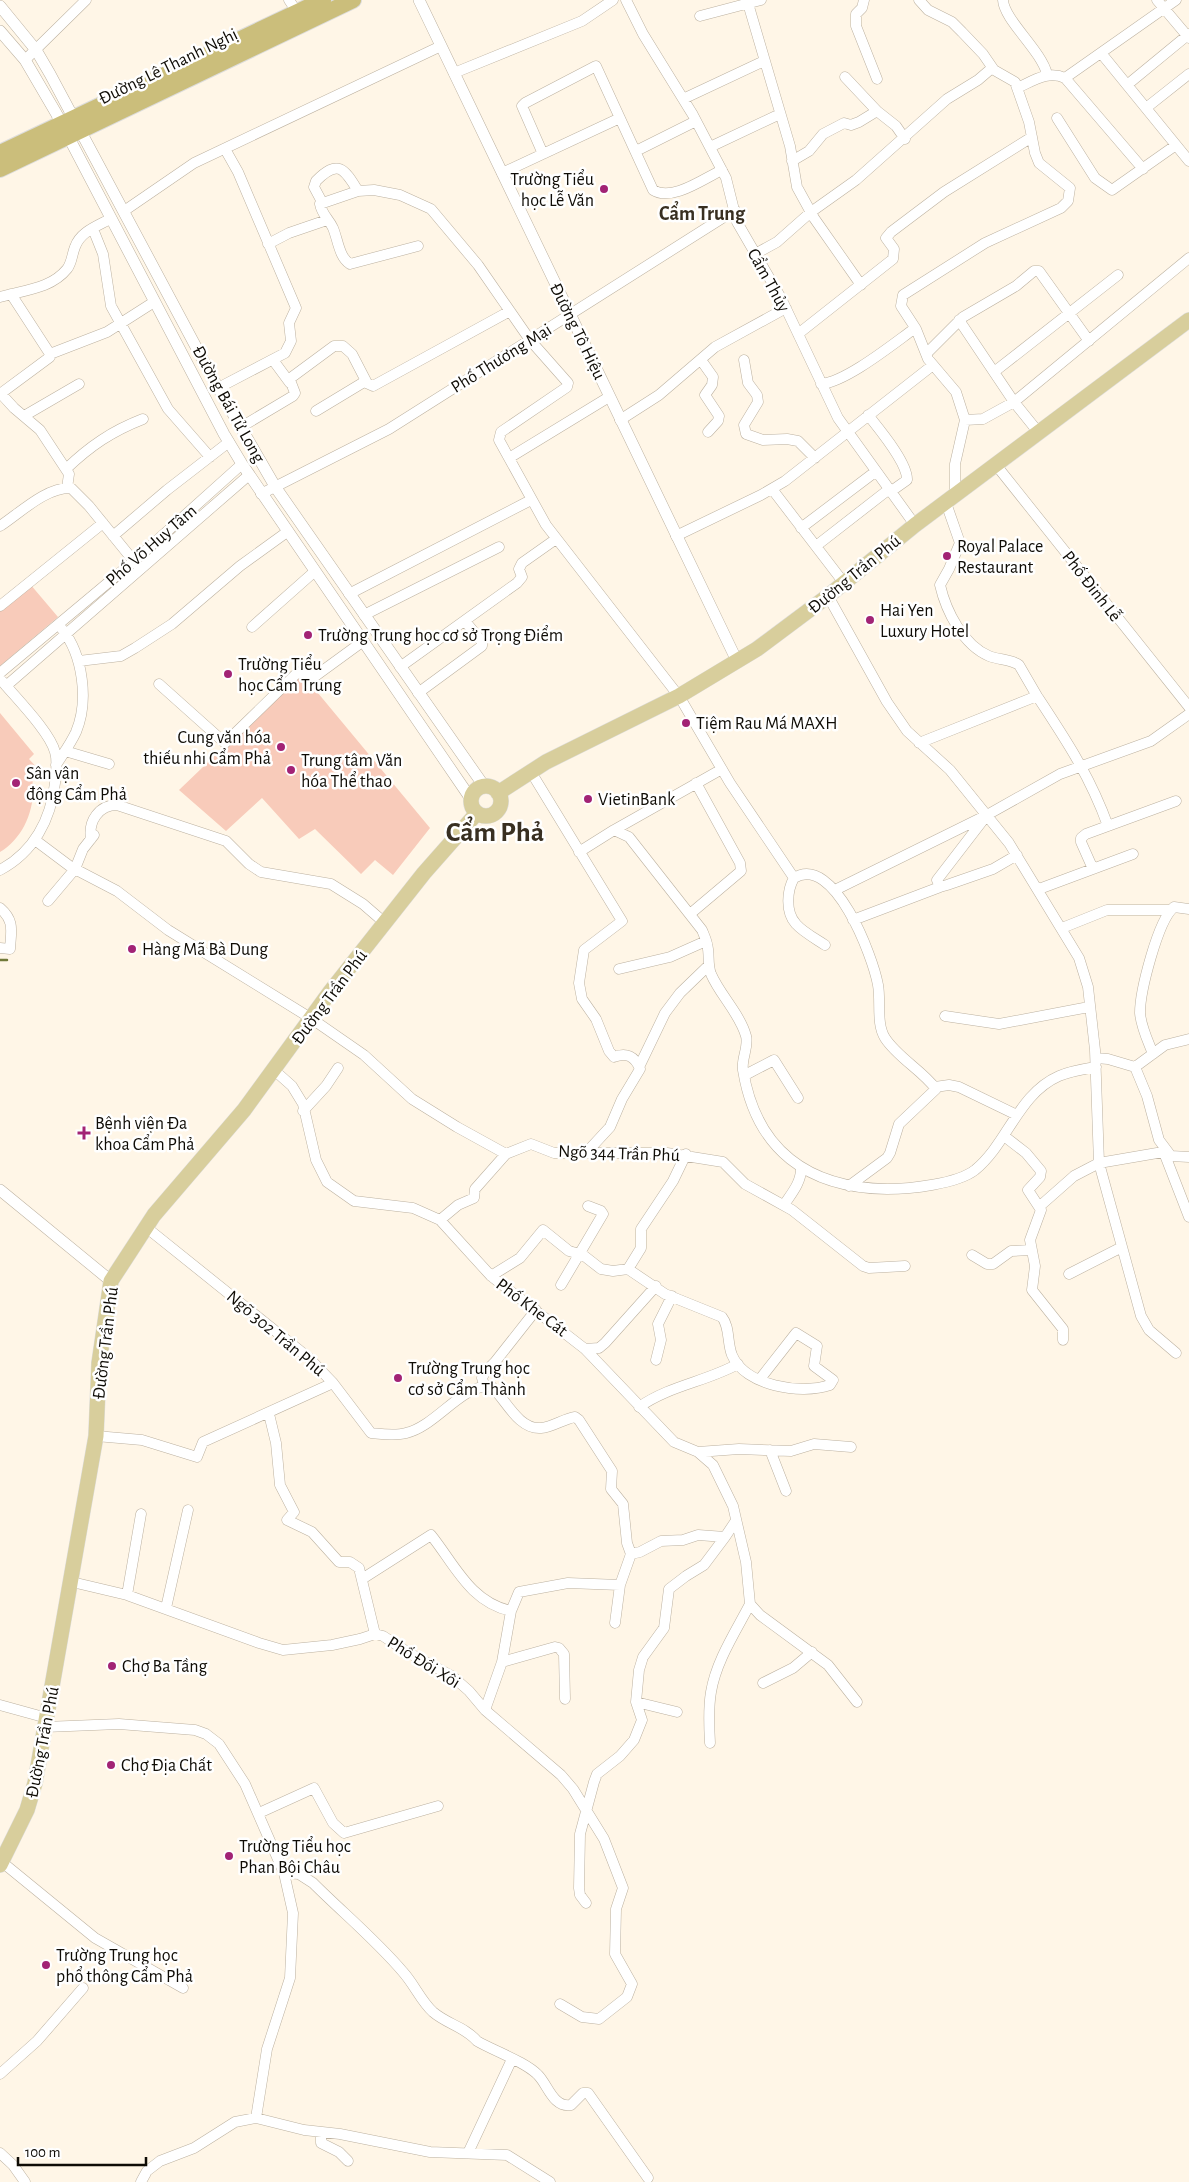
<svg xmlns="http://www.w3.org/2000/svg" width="1189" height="2182" font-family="'Alegreya Sans',sans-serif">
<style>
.green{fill:#f8cbba}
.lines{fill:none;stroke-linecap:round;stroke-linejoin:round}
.stream{stroke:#707939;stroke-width:2.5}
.minor-casing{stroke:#bcb1a0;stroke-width:11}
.tertiary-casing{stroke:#bcb1a0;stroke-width:12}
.primary-casing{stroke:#dddddc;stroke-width:16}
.trunk-casing{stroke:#dddddc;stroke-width:18}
.minor{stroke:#fff;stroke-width:10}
.tertiary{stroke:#fff;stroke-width:11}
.primary{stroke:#d8ce9c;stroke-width:15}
.trunk{stroke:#cbbe7b;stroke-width:16}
.poi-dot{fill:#a22375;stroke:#fff;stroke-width:2}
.labels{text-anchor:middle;stroke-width:5;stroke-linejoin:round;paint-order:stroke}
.street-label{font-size:18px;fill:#0f0c06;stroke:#fff}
.poi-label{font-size:18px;fill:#0f0c06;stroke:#fff;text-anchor:start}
.quarter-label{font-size:20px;font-weight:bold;fill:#382f21;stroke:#fff}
.town-label{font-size:28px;font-weight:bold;fill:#382f21;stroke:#fff}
</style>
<rect width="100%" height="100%" fill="#fff6e7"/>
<path class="green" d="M30,584l28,33 -58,49v-57z
M303,675l127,153 -37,47 -18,-15 -14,14 -46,-45 -16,10 -37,-41 -36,33 -47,-41 119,-114z
M0,713l34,41 -5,5 10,11 -7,8c5,28 -8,60 -32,74z"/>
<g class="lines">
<path class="stream" d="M0,960h7"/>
<defs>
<path id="minor" d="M289,0l8,12
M626,0l17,34 50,81 33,63 11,44 44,76 57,120 77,107
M747,0l43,146 7,41 17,31 47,67
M864,0l-2,8 -6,6v12l21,53
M919,0l9,10 24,12 10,10 21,22 11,16 21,12 14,40 6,31 4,10 31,25 -2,13 -7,7 -76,35 -82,52 -2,11 15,23 12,30 28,33 9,28 -10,44v32
M1003,0c1,20 38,50 44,74
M1157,0l32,38
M700,16l61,-16
M1101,53l88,108
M25,60l61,-60
M454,73l128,-52 31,-21
M845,77l32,34 19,15 9,13
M1065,78l78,91
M1127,85l62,-51
M1017,88c16,-7 31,-18 48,-10l111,-78
M683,99l81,-38
M1146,108l43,-34
M1057,118l38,60 17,12 64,-45
M710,147l70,-33
M636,151l60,-30
M543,154l-21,-48 3,-3 71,-37 57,124c19,12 50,-11 69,-20
M792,161l17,-10 14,-17 21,-11 7,2 8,-3 18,-11
M502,173l118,-55
M322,202l-8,-15 2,-6c22,-22 28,-13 42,10
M124,211l70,-48 247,-117
M93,229l10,25 8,52 57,103 42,48
M268,244l21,-11 38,-13
M418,246l-68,18c-11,-7 -12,-24 -17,-36 -4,-9 -11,-13 -13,-24l38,-13 16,-1 26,5 31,14 47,56 52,75 38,43 -1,4 -66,45 -2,8 47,85 132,170
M755,254l22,-12 34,-30 45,-32 91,-81 31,-19 14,-12
M0,297c23,-7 51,-8 67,-28 5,-6 5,-15 8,-22 5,-15 22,-21 35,-28
M959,320l55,82 25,31
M798,334l95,-75 1,-10 -8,-11 5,-6 53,-40 88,-55
M50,354l57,-22 47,-30
M926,354l37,-37 53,-31 18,-15h5l50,70
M273,360l17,23
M701,360l12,17 -1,8 -7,10 14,21 -1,5 -10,11
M744,360l4,23 9,12 1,7 -14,23 2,9 17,6 24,-1 11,2 17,17
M994,372l124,-97
M821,384c25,-2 72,-40 93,-55
M218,388l67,-35 6,-12 -2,-18 7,-15 -58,-136 -13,-23
M0,394l50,-37v-3l-39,-60
M0,395l3,1 11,12 26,22 29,44 -2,14
M316,411l48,-29 9,4 137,-75
M868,415c11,14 40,48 39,65l-17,12
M24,416l55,-32
M620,420l39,-25 56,-48 71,-39
M965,420l18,-1 31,-17 175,-144
M241,427l52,-31 2,-3 -5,-13 2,-3 42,-31h9l9,8 14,27
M509,458l100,-61
M996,465l193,242
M66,469c24,-23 46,-38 77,-50
M772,489l72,94
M261,494l128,-65 346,-219
M0,526c20,-13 46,-39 71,-38l18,18 48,59
M801,528l74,-56
M113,536l54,-46 62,-48
M676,536l85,-41 24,-14 148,-116
M816,546l72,-56
M349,594l182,-94
M828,596l59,106 20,29 43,39 59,73 70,115 9,29 7,63 4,113 42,153 8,14 27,23
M0,606l103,-83
M364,615l135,-68
M252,627l62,-55
M79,661l42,-5 14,-8 37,-24 68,-58 47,-34
M400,667l117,-84 5,-6 -3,-8 3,-6 34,-24
M0,673l134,-112 108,-97
M159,684l66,59 70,-68 7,-4 12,6 48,-35
M6,686l243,-211
M418,693l64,-47v-4l-17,-21
M679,696l51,87 64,95
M1037,696c29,44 53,80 71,130
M919,743l118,-47 -18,-31c-8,-6 -20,-5 -30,-9 -26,-11 -43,-45 -49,-71l9,-16 11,-26 -14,-40
M65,751l44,13
M56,765c7,-11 15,-22 20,-33 13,-31 7,-77 -14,-103
M531,772l91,149 -38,29 -5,33 3,16 14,20 13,32 5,6c12,-5 21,-1 26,12l-18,30 -12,28 -24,26
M614,830l108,-61
M91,839c-3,-18 8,-34 26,-34l109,36 23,23 12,8 70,12 32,20 22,19
M35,840l36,27 46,24 51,39 144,89 52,36 48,44 45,28 49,27 25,-10 23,9h113l56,9 22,22 47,26 71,56 6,2 36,-2
M579,852l35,-22 15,7 73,93c2,5 4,9 5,14 3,10 0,20 4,30 9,21 29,40 35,62 3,11 -5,23 -3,34 13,80 65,118 144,119 23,0 70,-5 88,-19 33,-27 43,-76 84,-94 12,-5 25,-7 37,-9
M1017,855l-24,14 -46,16 -7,2 -3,-7 50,-65 73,-41 91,-33 38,-27
M1093,869l-12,-27v-4l5,-4 90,-33
M0,870c34,-18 51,-51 55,-87 1,-10 3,-22 0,-31 -5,-20 -39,-54 -53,-71
M794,878c40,-25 79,79 84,107 3,16 -2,39 7,53 13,20 37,32 51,51l-37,35 -9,29 -3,5 -38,28
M794,878c-7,12 -9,34 2,46 7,8 20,15 29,21
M1039,889l94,-35
M835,890l148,-73
M48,901l27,-32 8,-20 11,-14
M0,908c15,13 11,23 10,41l-10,-1
M690,914l51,-43 -1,-8 -44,-80
M853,920l87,-33
M1062,928l45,-18h64
M619,969l51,-12 36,-16
M945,1016l54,8 90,-17
M1153,1054c-5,-13 -12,-27 -13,-41 0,-22 18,-93 34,-106l15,2
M1096,1058l12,1 27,8 30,-22 24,-6
M639,1067l26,-54 15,-20 28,-27
M1135,1067l12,29 12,44 12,16 18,1
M274,1070l18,16 11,18 13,56 11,22 27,19 59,7 27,12 51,56 94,73 89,93 24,10 41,-3 52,2 23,-7 37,3
M745,1075l29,-15 24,38
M935,1087l14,-2 10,2 58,28
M303,1111l23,-25 12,-18
M1004,1136l22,17 15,18 -1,6 -12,13 13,20 -11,30 5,26 -3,24 31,39v11
M1163,1150l26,67
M686,1154l-13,27 -32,48v19l-13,21 37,25 57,23c8,10 5,26 10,38 13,31 69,40 98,30l3,-5 -19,-14 3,-20 -21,-13 -36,46
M784,1205c7,-11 17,-22 17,-36
M1040,1206l34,-30 25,-13 64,-11
M440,1220l18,-15 16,-7 1,-9 31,-35
M147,1228l162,130 24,25 38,50c11,1 24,3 35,0 29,-6 56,-49 85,-47 14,12 27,44 50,42 12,-1 22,-9 34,-11l4,3 33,51 -1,18 12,15 4,39 4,11 9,-2 21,-11 22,-1 15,-5 27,2 10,-15
M972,1255l15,9h6l18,-13 20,-1
M1069,1274l53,-27
M491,1276l29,-18 23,-28 26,21 14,4 18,14 12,2 15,-2
M561,1285l42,-71 -2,-3 -13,-5
M585,1349l14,-1 6,-5 51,-57
M656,1360l5,-20 -3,-16 14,-28
M484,1385l-2,-7 3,-6 10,-10 41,-52
M639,1407c32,-22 66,-25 99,-43
M269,1414l7,29 4,42 14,27 -7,8 25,12 27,30h11l9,6 16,66
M96,1436l46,4 55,17 6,-15 130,-59
M770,1450l16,41
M698,1452l15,13 20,41 13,56 4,42 10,11 68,50 29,37
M362,1579l69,-44c24,30 39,67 80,76
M72,1582l55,13 132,48 24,7 49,-5 28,-6 15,-5 8,2 26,17 43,23 17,15 16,19 76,65 12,14 31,50 19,49 -7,21 -1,45 17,30 -5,13 -28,22 -17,-2 -22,-13
M127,1595l14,-81
M166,1608l22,-98
M615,1623l5,-38 11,-31
M502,1662l53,-15 4,1 5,6 1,45
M763,1683l30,-15 19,-16
M636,1702l41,10
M0,1705l47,13
M485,1710l17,-48 9,-51 8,-19 49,-9 52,2
M45,1727l74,-3 76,6 11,4 13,10 26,40 39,89 9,40 -3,65 -23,71 -11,69
M710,1743c-1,-17 -2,-34 1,-51 5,-31 25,-61 39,-88
M259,1813l55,-25 19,35 11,10 94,-27
M2,1862l93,76 88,50
M284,1873l15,1 14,9c29,29 63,57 90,89 11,12 18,29 30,40 14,12 32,15 44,29 17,10 49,21 61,34 10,10 15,33 33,30l12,-12h5l60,85
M586,1903l-6,-8 -1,-7 1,-54 14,-52 3,-8 23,-18 14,-16 8,-20 -6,-18 3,-32 4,-13 21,-29 5,-39 17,-13 18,-11 21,-28
M0,2074l37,-33 46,-53
M321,2132v11l18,9 9,9
M0,2153l13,12 12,17
M468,2153l44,-94
M141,2182l6,-11 13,-10 34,-13 41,-26 21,-4 48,12 36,4 90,18 77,3 43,27"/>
<path id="tertiary" d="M419,0l318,661
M0,6l36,44 14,24 168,314 58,100 208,298
M0,31l25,29 31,53 168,321 18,30 229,335
M0,1190l111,91"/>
<path id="primary" d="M471 801a15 15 0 1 1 30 0a15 15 0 1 1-30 0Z
M498,793l48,-31 133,-66 78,-47 71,-53 87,-71 274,-205
M0,1865l27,-55 8,-27 61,-347 3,-73 12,-82 43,-66 90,-105 86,-118 94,-119 53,-60"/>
<path id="trunk" d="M0,153l323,-153
M0,169l353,-169"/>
</defs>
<use href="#minor" class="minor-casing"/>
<use href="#tertiary" class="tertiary-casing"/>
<use href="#primary" class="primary-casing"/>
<use href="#trunk" class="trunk-casing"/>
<use href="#minor" class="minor"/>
<use href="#tertiary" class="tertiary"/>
<use href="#primary" class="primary"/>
<use href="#trunk" class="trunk"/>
</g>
<g class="poi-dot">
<circle cx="604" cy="189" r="5"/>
<circle cx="947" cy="556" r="5"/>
<circle cx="870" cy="620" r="5"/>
<circle cx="308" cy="635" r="5"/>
<circle cx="228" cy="674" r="5"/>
<circle cx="686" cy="723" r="5"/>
<circle cx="281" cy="747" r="5"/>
<circle cx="291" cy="770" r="5"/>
<circle cx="16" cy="783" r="5"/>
<circle cx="588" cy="799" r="5"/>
<circle cx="132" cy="949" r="5"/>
<path d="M81.5 1125.5h5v5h5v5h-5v5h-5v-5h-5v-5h5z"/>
<circle cx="398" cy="1378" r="5"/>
<circle cx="112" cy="1666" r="5"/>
<circle cx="111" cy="1765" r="5"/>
<circle cx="229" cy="1856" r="5"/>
<circle cx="46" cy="1965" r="5"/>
</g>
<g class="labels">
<g class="street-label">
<text transform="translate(168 66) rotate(-26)" y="6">Đường Lê Thanh Nghị</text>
<text transform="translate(769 280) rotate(61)" y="6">Cẩm Thủy</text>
<text transform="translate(578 331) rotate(64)" y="6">Đường Tô Hiệu</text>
<text transform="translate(501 358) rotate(-32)" y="6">Phố Thương Mại</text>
<text transform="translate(229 404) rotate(61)" y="6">Đường Bái Tử Long</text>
<text transform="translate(151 545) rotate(-41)" y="6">Phố Võ Huy Tâm</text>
<text transform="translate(854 574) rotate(-39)" y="6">Đường Trần Phú</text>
<text transform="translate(1092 586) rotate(52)" y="6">Phố Đinh Lễ</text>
<text transform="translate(329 997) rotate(-53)" y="6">Đường Trần Phú</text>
<text transform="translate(619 1153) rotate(2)" y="6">Ngõ 344 Trần Phú</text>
<text transform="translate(532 1307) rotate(37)" y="6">Phố Khe Cát</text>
<text transform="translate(276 1333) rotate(40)" y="6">Ngõ 302 Trần Phú</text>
<text transform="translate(105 1343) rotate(-83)" y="6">Đường Trần Phú</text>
<text transform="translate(424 1662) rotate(32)" y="6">Phố Đồi Xôi</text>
<text transform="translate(42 1742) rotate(-79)" y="6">Đường Trần Phú</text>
</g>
<g class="poi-label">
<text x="594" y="185" text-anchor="end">Trường Tiểu<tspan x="594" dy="21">học Lễ Văn</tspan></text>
<text x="957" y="552">Royal Palace<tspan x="957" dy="21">Restaurant</tspan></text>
<text x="880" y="616">Hai Yen<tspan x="880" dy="21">Luxury Hotel</tspan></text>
<text x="318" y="641">Trường Trung học cơ sở Trọng Điểm</text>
<text x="238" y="670">Trường Tiểu<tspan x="238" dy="21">học Cẩm Trung</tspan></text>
<text x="696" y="729">Tiệm Rau Má MAXH</text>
<text x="271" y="743" text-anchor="end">Cung văn hóa<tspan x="271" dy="21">thiếu nhi Cẩm Phả</tspan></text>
<text x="301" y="766">Trung tâm Văn<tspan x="301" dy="21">hóa Thể thao</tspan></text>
<text x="26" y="779">Sân vận<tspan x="26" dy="21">động Cẩm Phả</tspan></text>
<text x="598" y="805">VietinBank</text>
<text x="142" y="955">Hàng Mã Bà Dung</text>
<text x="95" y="1129">Bệnh viện Đa<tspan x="95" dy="21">khoa Cẩm Phả</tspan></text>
<text x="408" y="1374">Trường Trung học<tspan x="408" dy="21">cơ sở Cẩm Thành</tspan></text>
<text x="122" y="1672">Chợ Ba Tầng</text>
<text x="121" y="1771">Chợ Địa Chất</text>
<text x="239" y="1852">Trường Tiểu học<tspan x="239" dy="21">Phan Bội Châu</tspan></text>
<text x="56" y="1961">Trường Trung học<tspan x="56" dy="21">phổ thông Cẩm Phả</tspan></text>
</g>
<g class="quarter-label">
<text x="702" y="220">Cẩm Trung</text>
</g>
<g class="town-label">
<text x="495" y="841">Cẩm Phả</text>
</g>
</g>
<path d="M18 2157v8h128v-8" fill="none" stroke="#0f0c06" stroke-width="2.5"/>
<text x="25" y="2157" font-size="15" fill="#0f0c06" stroke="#ffffff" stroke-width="4" paint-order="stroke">100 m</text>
</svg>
